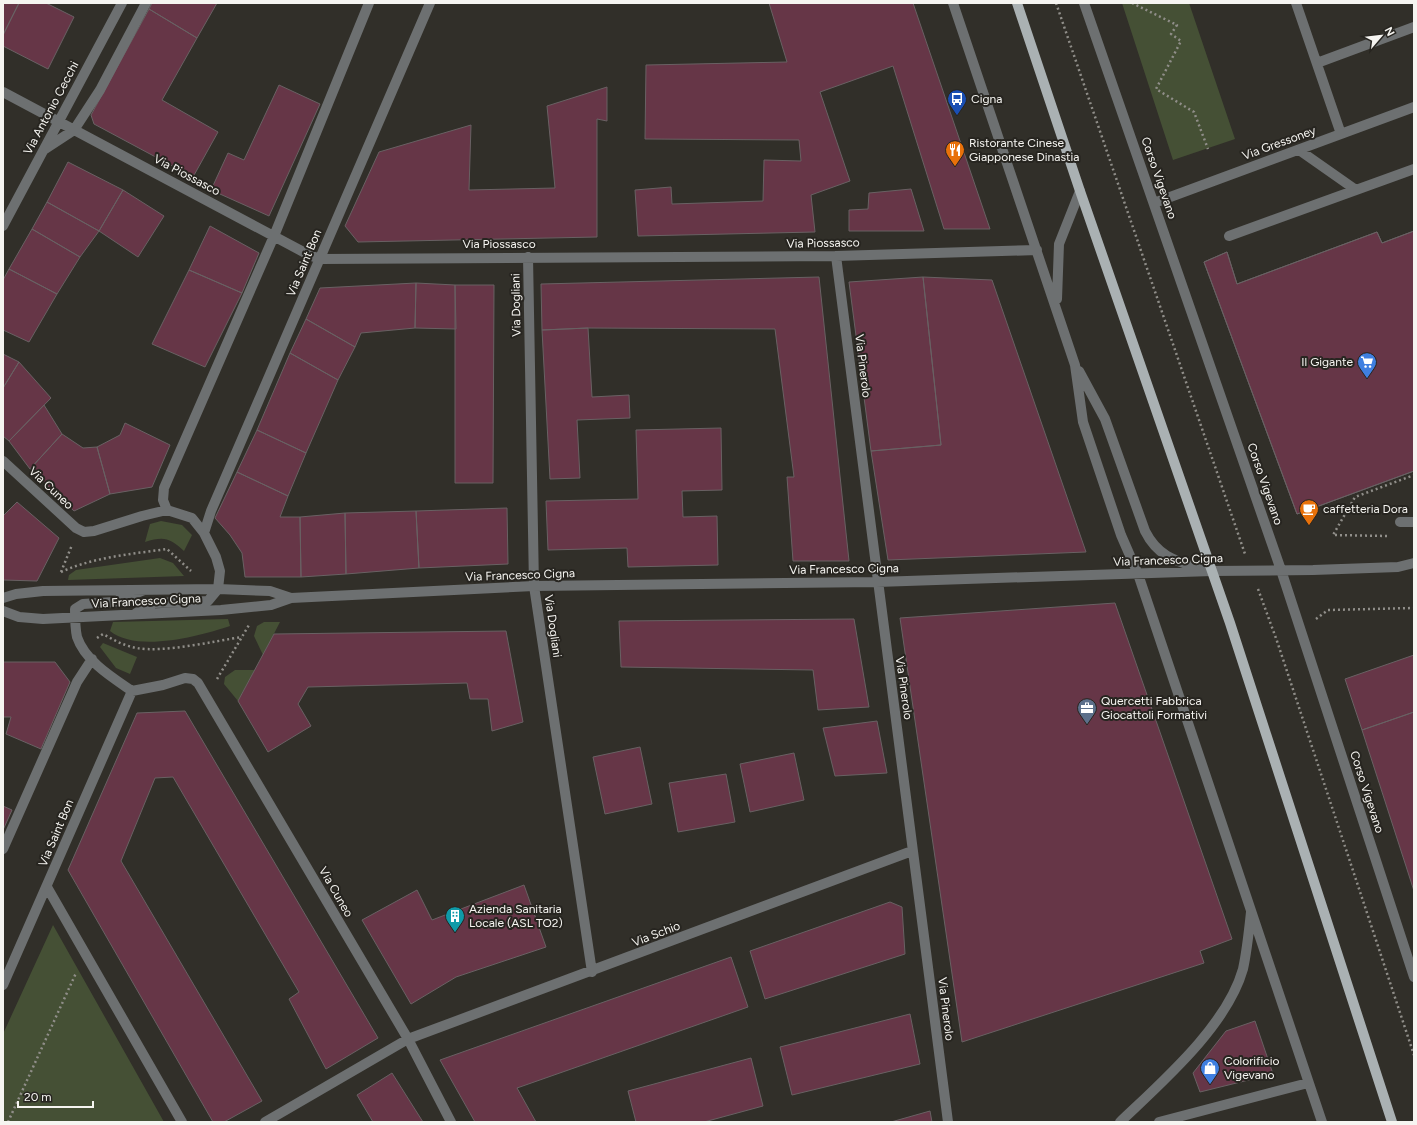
<svg xmlns="http://www.w3.org/2000/svg" width="1417" height="1125" font-family="Figtree,sans-serif">
<style>
.green{fill:#455035}
.building{fill:#663647;stroke:#696163}
.lines{fill:none;stroke-linecap:round;stroke-linejoin:round}
.path{stroke:#908e89;stroke-width:2.5;stroke-dasharray:2 3;stroke-linecap:butt}
.minor{stroke:#6d7071;stroke-width:10}
.major{stroke:#aab1b3;stroke-width:10}
.labels{text-anchor:middle;stroke-width:4;stroke-linejoin:round;paint-order:stroke}
.poi-label{font-size:12px;fill:#f6f5f1;stroke:#272520;text-anchor:start}
.street-label{font-size:12px;fill:#f6f5f1;stroke:#272520}
</style>
<rect width="100%" height="100%" fill="#312f29"/>
<path class="green" d="M1122,3h67l46,136 -62,21z
M161,521l21,4 10,10 -8,16c-14,-13 -20,-15 -39,-9l5,-18z
M160,558l13,5 11,13 -116,4 1,-5 7,-5z
M228,619l2,7c-30,10 -93,27 -120,5l3,-9z
M264,622h16l-17,33 -9,-19 3,-10z
M103,643l34,14 -7,17 -14,-6 -16,-21z
M235,670h20l-17,31 -14,-17 1,-7z
M53,925l111,197h-161v-88z"/>
<path class="building" d="M3,3h16l-16,32z
M19,3h27l28,14 -26,52 -45,-23v-11z
M152,3h65l-20,35 -48,-29z
M769,3h144l77,226h-46l-51,-163 -73,26 30,89 -39,14 4,37 -177,4 -3,-46 36,-3 1,17 91,-3 1,-41 37,1 -2,-21 -154,-1 1,-74 141,-3z
M149,9l48,29 -35,62 56,32 -25,45 -99,-53 -3,-9z
M279,85l41,19 -51,112 -58,-26 17,-37 16,7z
M607,87v34l-10,-2v118l-239,5 -13,-16 34,-74 92,-27 -2,65 86,-2 -8,-82z
M68,162l55,28 -24,41 -52,-29z
M911,189l13,42h-75v-21l19,-1 1,-16z
M123,190l41,26 -26,41 -39,-26z
M47,202l52,29 -19,26 -48,-28z
M210,226l49,27 -17,40 -53,-23z
M32,229l48,28 -23,37 -48,-25z
M1414,231v240l-117,43 -93,-252 23,-10 10,32 140,-52 5,11z
M1414,231v240l-117,43 -93,-252 23,-10 10,32 140,-52 5,11z
M9,269l48,25 -28,48 -26,-12v-50z
M189,270l53,23 -37,74 -53,-23z
M819,277l30,284h-56l-6,-84h7l-19,-148 -187,-1 -46,2 -1,-46z
M923,277l18,168 -70,6 -22,-169z
M923,277l69,3 94,272 -198,8 -17,-109 70,-6z
M416,283l-1,45 -54,5 -6,14 -49,-28 14,-31z
M416,283l39,2 1,44 -41,-1z
M455,285h39l-1,198h-38z
M306,319l49,28 -17,33 -48,-27z
M588,328l4,69 37,-2 1,23 -53,2 3,58 -30,1 -8,-149z
M290,353l48,27 -32,73 -49,-23z
M3,354l16,8 -16,26z
M19,362l32,36 -42,43 -6,-5v-48z
M44,405l18,29 -32,35 -21,-28z
M125,423l45,22 -18,42 -42,7 -13,-47 23,-12z
M721,428l1,62 -40,1 1,26 34,-1 1,49 -90,2 -1,-19 -79,2 -2,-49 92,-2 -2,-69z
M257,430l49,23 -18,43 -51,-24z
M62,434l21,14 14,-1 13,47 -36,17 -44,-42z
M237,472l51,24 -8,21h20l1,60h-56l-3,-24 -12,-18 -15,-17z
M17,502l42,36 -22,43 -34,-1v-64z
M507,508l1,56 -89,4 -3,-57z
M416,511l3,57 -73,6 -1,-61z
M345,513l1,61 -45,3 -1,-60z
M1115,603l117,336 -32,12 4,12 -242,79 -62,-424z
M854,619l15,88 -51,3 -5,-40 -192,-3 -2,-46z
M506,631l17,91 -31,9 -4,-32h-18l-3,-16 -159,4 -10,17 13,22 -43,26 -30,-51 36,-67z
M1414,655v57l-52,18 -17,-51z
M3,662h52l15,20 -29,67 -35,-15 5,-17h-8z
M185,711l193,327 -52,31 -37,-70 10,-7 -126,-215 -18,1 -34,83 141,240 -38,21h-11l-145,-252 69,-157z
M1414,712v179l-52,-161z
M877,721l10,52 -52,3 -12,-48z
M640,747l12,57 -47,10 -12,-57z
M794,753l10,47 -54,12 -10,-48z
M726,774l9,48 -57,10 -9,-49z
M3,806l9,4 -9,20z
M524,885l22,62 -90,30 -45,27 -49,-84 55,-30 15,30z
M890,902l12,5 3,47 -140,45 -15,-48z
M731,957l17,50 -231,81 19,34h-61l-35,-62z
M910,1014l10,50 -128,31 -12,-48z
M1255,1021l18,53 -73,18 -7,-19 33,-42z
M751,1058l12,48 -59,16h-68l-8,-31z
M392,1073l31,49h-50l-16,-27z
M930,1111l2,11h-41z"/>
<g class="lines">
<path class="path" d="M1056,3l189,551
M1132,3l45,22 -6,9 10,7 -25,48 38,23 14,37
M1387,536l-54,-1 22,-38 59,-22
M61,572c33,-15 71,-18 106,-23l24,22
M61,572l11,-27
M1258,589l19,52 137,414
M1316,619l12,-9 86,-2
M97,638l6,-4c11,6 21,12 34,14 26,5 78,-7 105,-11
M217,679l32,-54
M8,1122l68,-149"/>
<path class="minor" d="M953,3l122,362 8,57 38,113 17,39 184,548
M1084,3l197,567 133,407
M1296,3l45,131
M1317,63l97,-36
M3,92l306,163 11,4 516,-3 201,-6
M45,149l29,-19 26,-40 46,-87
M1299,150l57,40 58,-21
M1154,203l260,-96
M3,226l119,-223
M1229,236l127,-46
M836,256l112,866
M528,257l6,329 58,386
M1057,299l2,-55 21,-53
M1079,371l26,48 40,112c13,26 31,30 57,38
M3,461l73,67 8,4 10,-1 48,-15 25,-6 25,8 12,15 12,24 4,14 -2,18 -10,12 -54,2 -18,10
M167,510l-4,-10 1,-12 110,-252 95,-233
M1400,522h14
M204,533l7,-22 219,-508
M144,590l-30,12 -31,2 -8,5c0,10 0,19 2,28 8,24 36,41 55,54l31,-6 22,-7 8,1 5,4 210,356 43,83
M3,598l13,-4 27,-3 175,-2 52,2 21,7
M3,611l16,6 24,2 178,-9 50,-5 20,-7 243,-12 343,-4 335,-11 101,-1 85,-3 16,-4
M3,849l74,-167 15,-23
M47,887l135,235
M3,985l129,-294
M265,1122l143,-83 504,-188
M1120,1122c42,-40 107,-96 123,-153 4,-18 6,-38 8,-57
M1159,1122l149,-39"/>
<path class="major" d="M1017,3l63,188 150,432 162,499"/>
</g>
<defs>
<symbol id="bus-pin" viewBox="-11 -11 22 30"><path d="M0 17L-7.5 6A9.5 9.5 0 1 1 7.5 6Z" fill="#1a4fb4" stroke="#272520"/><path d="M-5-6H5V4H4V6H2V4H-2V6H-4V4H-5ZM-3.5-4V0h7V-4ZM-3.5 1.2v1.5H-2V1.2ZM2 1.2v1.5H3.5V1.2Z" fill="#fff"/></symbol>
<symbol id="restaurant-pin" viewBox="-11 -11 22 30"><path d="M0 17L-7.5 6A9.5 9.5 0 1 1 7.5 6Z" fill="#e8710a" stroke="#272520"/><path d="M-5-6h1v4h1v-4h1v4h1v-4h1v5L-1.5 .5V6h-2V.5L-5-1ZM5-6V6H3V1.5H1.5Q1.5-4 5-6Z" fill="#fff"/></symbol>
<symbol id="supermarket-pin" viewBox="-11 -11 22 30"><path d="M0 17L-7.5 6A9.5 9.5 0 1 1 7.5 6Z" fill="#3f7fe0" stroke="#272520"/><path d="M-6-5.5h2.5l.6 2H6L4.5 2H-2.5L-4.4-4H-6ZM-1.5 3.2a1.3 1.3 0 1 0 .1 0ZM3 3.2a1.3 1.3 0 1 0 .1 0Z" fill="#fff"/></symbol>
<symbol id="cafe-pin" viewBox="-11 -11 22 30"><path d="M0 17L-7.5 6A9.5 9.5 0 1 1 7.5 6Z" fill="#e8710a" stroke="#272520"/><path d="M-5.5-4.5H6V0H3Q3 3.5 0 3.5H-2.5Q-5.5 3.5-5.5 0ZM3-3.2v2h1.7v-2ZM-6 4.5H4V6H-6Z" fill="#fff"/></symbol>
<symbol id="office-pin" viewBox="-11 -11 22 30"><path d="M0 17L-7.5 6A9.5 9.5 0 1 1 7.5 6Z" fill="#5c6f8a" stroke="#272520"/><path d="M-6-3h4V-5.5h4V-3h4V5H-6ZM-1-4.5V-3h2v-1.5ZM-6 0V1H6V0Z" fill="#fff"/></symbol>
<symbol id="building-pin" viewBox="-11 -11 22 30"><path d="M0 17L-7.5 6A9.5 9.5 0 1 1 7.5 6Z" fill="#0f9aa8" stroke="#272520"/><path d="M-4-6H4V6H1V3H-1V6H-4ZM-2.5-4.3h1.7v1.8h-1.7ZM.8-4.3h1.7v1.8H.8ZM-2.5-1h1.7V.8h-1.7ZM.8-1h1.7V.8H.8Z" fill="#fff"/></symbol>
<symbol id="shop-pin" viewBox="-11 -11 22 30"><path d="M0 17L-7.5 6A9.5 9.5 0 1 1 7.5 6Z" fill="#3f7fe0" stroke="#272520"/><path d="M-5-2.5h2.3a2.7 3.5 0 0 1 5.4 0H5L5.5 6h-11ZM-1.5-2.5h3a1.5 2.3 0 0 0-3 0Z" fill="#fff"/></symbol>
</defs>
<g fill-rule="evenodd">
<use href="#bus-pin" x="946" y="88" width="22" height="30"/>
<use href="#restaurant-pin" x="944" y="139" width="22" height="30"/>
<use href="#supermarket-pin" x="1356" y="351" width="22" height="30"/>
<use href="#cafe-pin" x="1298" y="498" width="22" height="30"/>
<use href="#office-pin" x="1076" y="697" width="22" height="30"/>
<use href="#building-pin" x="444" y="905" width="22" height="30"/>
<use href="#shop-pin" x="1199" y="1057" width="22" height="30"/>
</g>
<g class="labels">
<g class="poi-label">
<text x="971" y="103">Cigna</text>
<text x="969" y="147">Ristorante Cinese<tspan x="969" dy="14">Giapponese Dinastia</tspan></text>
<text x="1353" y="366" text-anchor="end">Il Gigante</text>
<text x="1323" y="513">caffetteria Dora</text>
<text x="1101" y="705">Quercetti Fabbrica<tspan x="1101" dy="14">Giocattoli Formativi</tspan></text>
<text x="469" y="913">Azienda Sanitaria<tspan x="469" dy="14">Locale (ASL TO2)</tspan></text>
<text x="1224" y="1065">Colorificio<tspan x="1224" dy="14">Vigevano</tspan></text>
</g>
<g class="street-label">
<text transform="translate(51 108) rotate(-62)" y="4">Via Antonio Cecchi</text>
<text transform="translate(1279 143) rotate(-20)" y="4">Via Gressoney</text>
<text transform="translate(187 175) rotate(28)" y="4">Via Piossasco</text>
<text transform="translate(1159 178) rotate(71)" y="4">Corso Vigevano</text>
<text transform="translate(823 243) rotate(-1)" y="4">Via Piossasco</text>
<text x="499" y="248">Via Piossasco</text>
<text transform="translate(304 263) rotate(-67)" y="4">Via Saint Bon</text>
<text transform="translate(516 305) rotate(-91)" y="4">Via Dogliani</text>
<text transform="translate(863 366) rotate(83)" y="4">Via Pinerolo</text>
<text transform="translate(1265 484) rotate(71)" y="4">Corso Vigevano</text>
<text transform="translate(51 488) rotate(43)" y="4">Via Cuneo</text>
<text transform="translate(1168 560) rotate(-2)" y="4">Via Francesco Cigna</text>
<text transform="translate(844 569) rotate(-1)" y="4">Via Francesco Cigna</text>
<text transform="translate(520 575) rotate(-2)" y="4">Via Francesco Cigna</text>
<text transform="translate(146 601) rotate(-3)" y="4">Via Francesco Cigna</text>
<text transform="translate(553 626) rotate(82)" y="4">Via Dogliani</text>
<text transform="translate(904 688) rotate(82)" y="4">Via Pinerolo</text>
<text transform="translate(1367 792) rotate(72)" y="4">Corso Vigevano</text>
<text transform="translate(56 833) rotate(-67)" y="4">Via Saint Bon</text>
<text transform="translate(336 892) rotate(60)" y="4">Via Cuneo</text>
<text transform="translate(656 934) rotate(-21)" y="4">Via Schio</text>
<text transform="translate(946 1009) rotate(83)" y="4">Via Pinerolo</text>
</g>
</g>
<rect width="1417" height="1125" fill="none" stroke="#f6f5f1" stroke-width="8"/>
<g transform="translate(1381 36) rotate(62)" stroke="#272520" stroke-width="3" paint-order="stroke">
<path d="M0-3L7 15L0 10L-7 15Z" fill="#f6f5f1"/>
<text y="-6" font-size="11" font-weight="bold" text-anchor="middle" fill="#f6f5f1">N</text>
</g>
<path d="M18 1101v6h75v-6" fill="none" stroke="#f6f5f1" stroke-width="2"/>
<text x="24" y="1101" font-size="12" fill="#f6f5f1" stroke="#272520" stroke-width="3" paint-order="stroke">20 m</text>
</svg>
